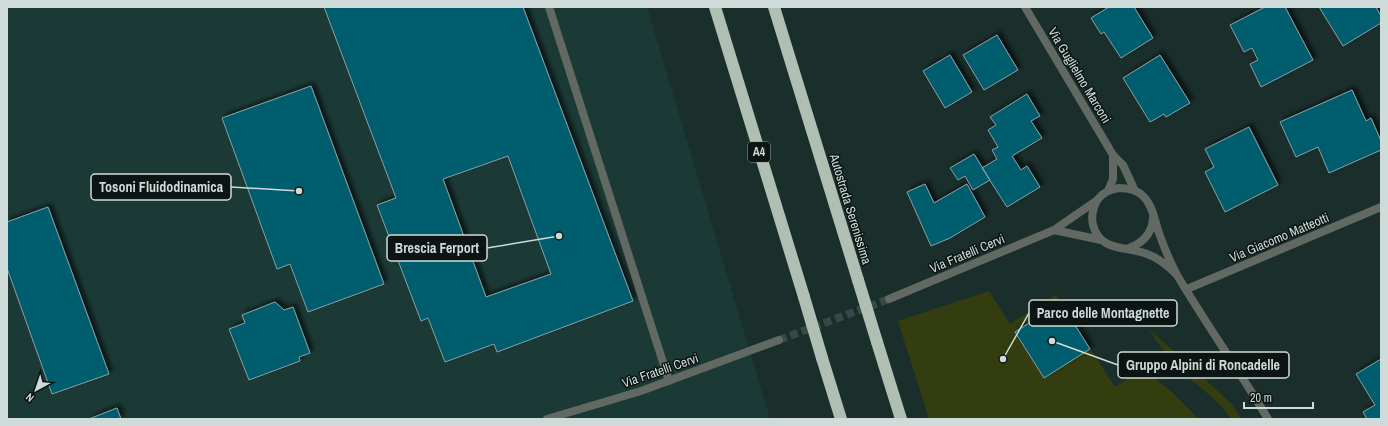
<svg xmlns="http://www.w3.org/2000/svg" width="1388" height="426" font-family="'Archivo Narrow',sans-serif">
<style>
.built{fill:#1b3a36}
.green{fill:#333d10}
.building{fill:#015d6e;stroke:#889fa5;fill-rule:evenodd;filter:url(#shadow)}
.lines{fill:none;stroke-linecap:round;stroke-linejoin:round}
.street-tunnel{stroke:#354946;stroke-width:8;stroke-dasharray:8 4;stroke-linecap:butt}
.lane{stroke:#626963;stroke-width:8}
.street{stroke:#626963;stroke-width:8}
.highway{stroke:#afc0b3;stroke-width:12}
.highway-bridge{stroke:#afc0b3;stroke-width:12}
.labels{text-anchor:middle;stroke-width:3;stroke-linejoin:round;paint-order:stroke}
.shield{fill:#0c1513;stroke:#94a09e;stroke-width:1}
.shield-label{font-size:12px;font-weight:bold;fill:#cfdbd9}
.street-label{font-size:13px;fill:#cfdbd9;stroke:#0c1513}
.leader{fill:none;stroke:#cfdbd9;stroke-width:1.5}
.callout-dot{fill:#cfdbd9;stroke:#0c1513;stroke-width:1.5}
.callout{fill:#0c1513;stroke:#cfdbd9;stroke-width:1.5}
.callout-label{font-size:14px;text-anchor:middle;font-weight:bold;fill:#cfdbd9}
</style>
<defs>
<filter id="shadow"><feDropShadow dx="3.5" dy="-3.5" stdDeviation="2" flood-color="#0009"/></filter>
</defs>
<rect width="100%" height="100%" fill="#1a2f2c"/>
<path class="built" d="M7,7h640l123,412h-763z"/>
<path class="green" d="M989,291l21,33 46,-29 59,92 28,-18 29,23 27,27h-270l-31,-98z
M1148,328l84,76 9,15h-10c-11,-17 -27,-28 -42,-41 -16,-15 -29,-31 -41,-50z"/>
<path class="building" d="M324,7h199l110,294 -136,51 -3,-8 -49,18 -17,-44 -7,3 -44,-116 19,-7zM508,156l43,118 -65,23 -43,-118z
M1109,7h25l19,31 -32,20 -17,-26 -3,2 -10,-16z
M1265,7h20l28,53 -52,27 -11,-23 8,-4 -6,-12 -8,4 -14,-27z
M1319,7h57l5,9v7l-38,23z
M997,35l21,35 -34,20 -21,-35z
M950,55l22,37 -27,16 -22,-37z
M1160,55l30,48 -24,14 -2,-3 -14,8 -27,-44z
M311,86l73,198 -76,28 -18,-48 -13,5 -55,-151z
M1352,90l14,31 5,-3 10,23v9l-52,23 -11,-26 -22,10 -16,-35z
M1027,94l13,22 -9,5 11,17 -30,18 9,14 6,-4 13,21 -33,20 -25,-39 15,-9 -5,-9 6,-3 -10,-17 8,-5 -6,-8z
M1249,127l29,58 -53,27 -20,-40 9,-5 -9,-18z
M974,154l16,26 -17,10 -8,-14 -7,4 -8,-12z
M925,184l9,19 33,-19 18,33 -35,21 -19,8 -24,-54z
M48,207l61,167 -57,20 -45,-126v-46z
M275,302l9,8 9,-3 17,46 -11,4 1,4 -51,19 -20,-51 16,-6 -3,-8z
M1061,303l29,46 -46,29 -29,-46z
M1381,359v60h-14l-4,-7 12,-7 -19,-31z
M117,408l4,11h-32z"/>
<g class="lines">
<path class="street-tunnel" d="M779,340l110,-41"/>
<path class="lane" d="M549,7l120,374"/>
<path class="street" d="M1025,7l88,148 10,10 12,26
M1108,191l5,-12v-24
M1054,230l47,10
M1126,249c16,-5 26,-14 27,-31
M1177,275c-9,-9 -18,-17 -30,-21 -21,-8 -47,-2 -54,-29 -2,-8 0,-19 5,-26 5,-6 13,-10 21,-11 9,0 19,2 25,9 9,9 11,25 15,36 5,14 11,29 18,42 29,49 62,95 91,144
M1187,289l194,-82
M889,299l165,-69 42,-29
M547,419l94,-28 138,-51"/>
<path class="highway" d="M715,7l89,290
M774,7l84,273
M877,342l24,77
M822,358l19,61"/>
<path class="highway-bridge" d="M858,280l19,62
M804,297l18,61"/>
</g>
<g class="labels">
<rect class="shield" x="748" y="142" width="22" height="20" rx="3"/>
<g class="shield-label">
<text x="759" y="156">A4</text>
</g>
<g class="street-label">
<text transform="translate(1080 75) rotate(59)" y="5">Via Guglielmo Marconi</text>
<text transform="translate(851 209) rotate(73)" y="5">Autostrada Serenissima</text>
<text transform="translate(1279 237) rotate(-23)" y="5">Via Giacomo Matteotti</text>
<text transform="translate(967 253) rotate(-23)" y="5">Via Fratelli Cervi</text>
<text transform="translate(660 370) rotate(-19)" y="5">Via Fratelli Cervi</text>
</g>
</g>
<path class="leader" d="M299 191L231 187M559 236L487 248M1003 359L1029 313M1052 341L1118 365"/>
<g class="callout-dot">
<circle cx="299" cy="191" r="4"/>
<circle cx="559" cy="236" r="4"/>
<circle cx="1003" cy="359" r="4"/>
<circle cx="1052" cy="341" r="4"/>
</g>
<g class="callout">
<rect x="91" y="174" width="140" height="26" rx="4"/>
<rect x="387" y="235" width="100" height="26" rx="4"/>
<rect x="1029" y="300" width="148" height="26" rx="4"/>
<rect x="1118" y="352" width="171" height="26" rx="4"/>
</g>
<g class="callout-label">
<text x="161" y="192">Tosoni Fluidodinamica</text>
<text x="437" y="253">Brescia Ferport</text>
<text x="1103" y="318">Parco delle Montagnette</text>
<text x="1203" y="370">Gruppo Alpini di Roncadelle</text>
</g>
<rect width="1388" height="426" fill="none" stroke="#cfdbd9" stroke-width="16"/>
<g transform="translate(36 390) rotate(220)" stroke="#0c1513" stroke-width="3" paint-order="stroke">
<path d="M0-3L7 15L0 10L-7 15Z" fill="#cfdbd9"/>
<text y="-6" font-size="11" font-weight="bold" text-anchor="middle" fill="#cfdbd9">N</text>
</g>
<path d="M1244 402v6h69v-6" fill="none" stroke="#cfdbd9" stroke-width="2"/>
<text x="1250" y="402" font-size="12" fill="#cfdbd9" stroke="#0c1513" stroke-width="3" paint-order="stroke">20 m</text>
</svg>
